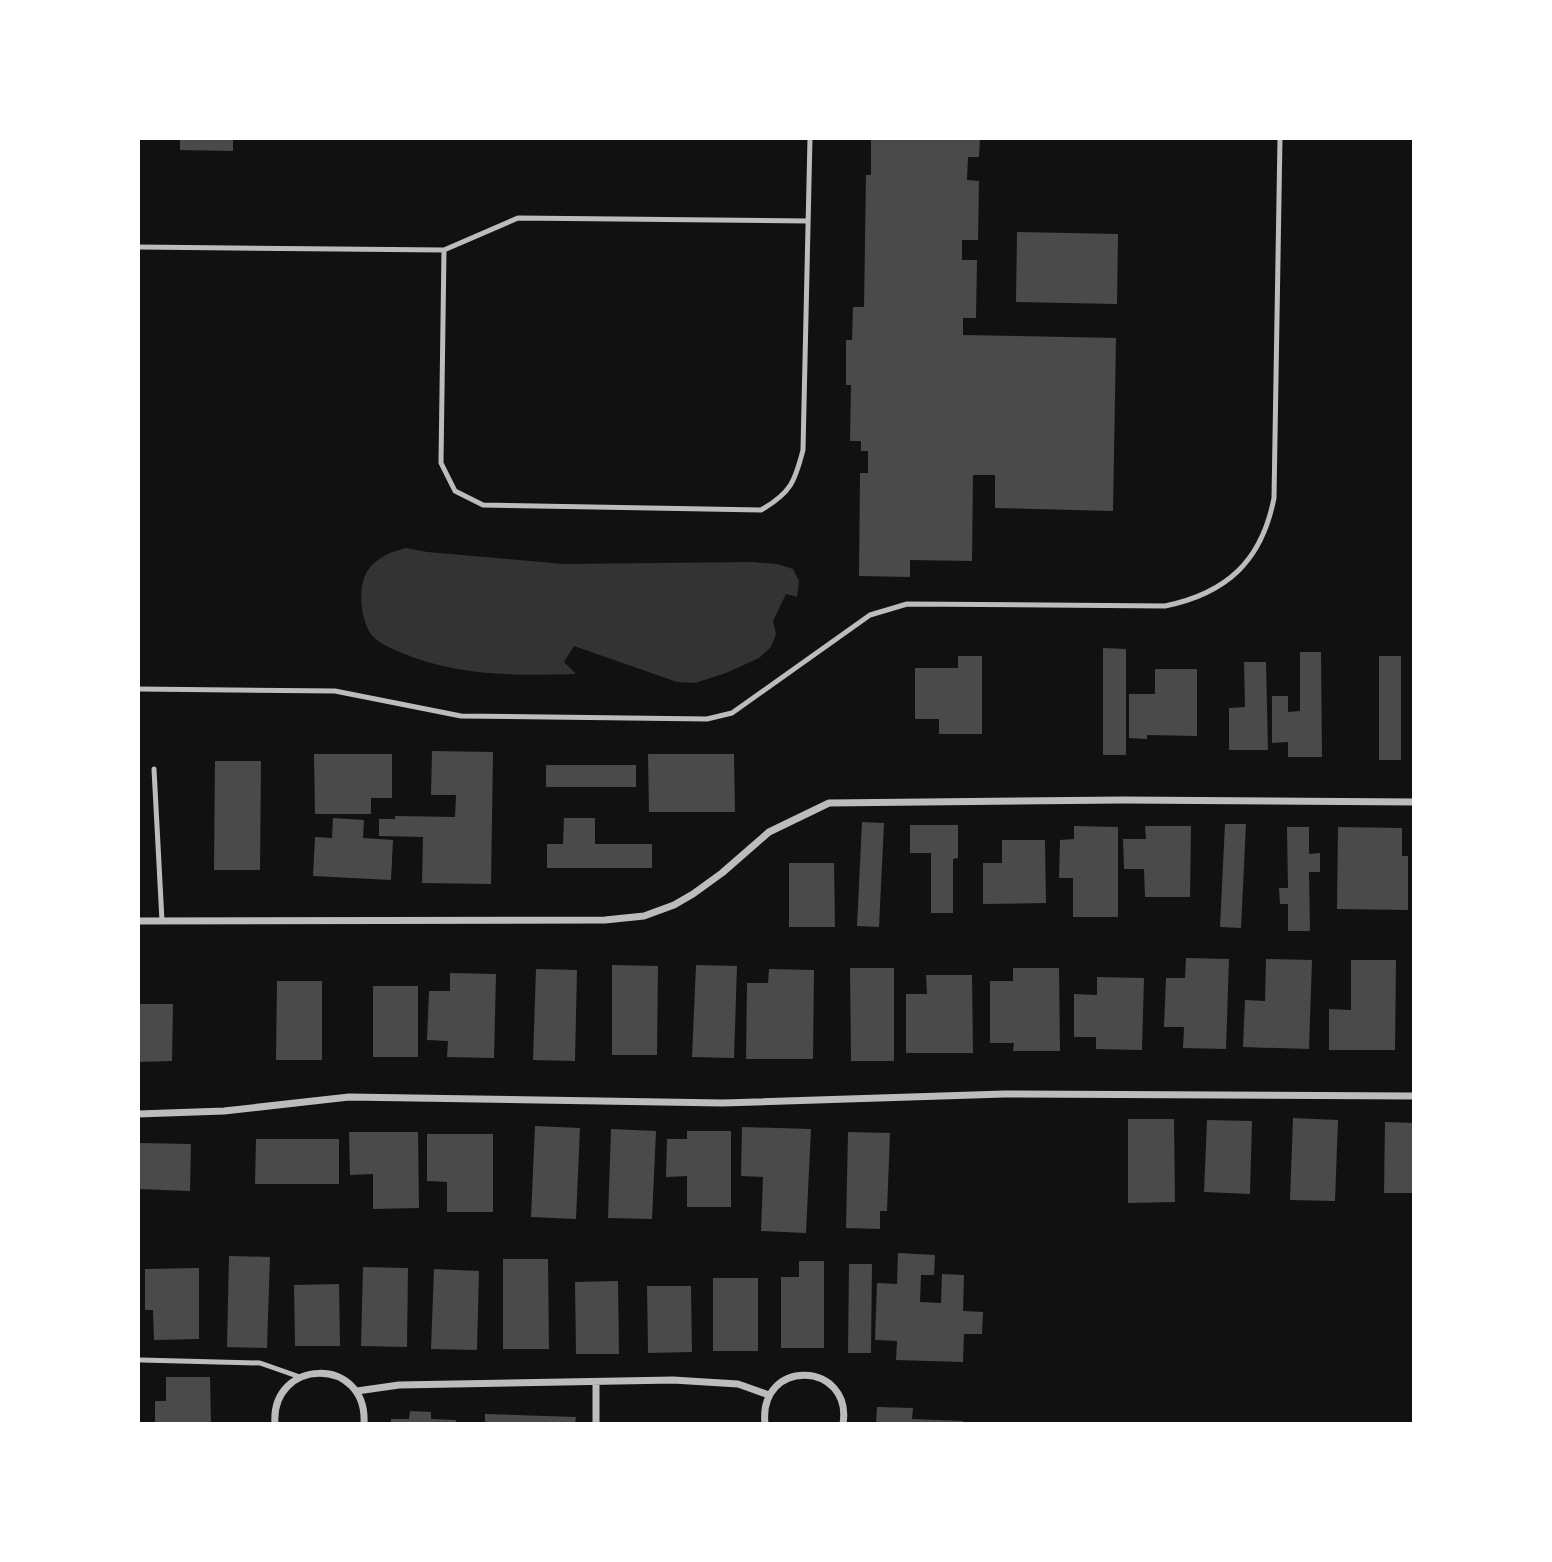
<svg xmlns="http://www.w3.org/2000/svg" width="1552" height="1562" font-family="'PT Serif',serif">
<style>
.water{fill:#333}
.building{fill:#4a4a4a}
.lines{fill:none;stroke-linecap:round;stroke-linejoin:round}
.service{stroke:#bcbcbc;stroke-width:5}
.minor{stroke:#bcbcbc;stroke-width:7}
</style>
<rect width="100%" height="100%" fill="#111"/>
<path class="water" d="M406,548l21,4 137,12 189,-2 24,2 16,5 6,12 -2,16 -11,-3 -13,27 3,13 -5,13 -12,11 -33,15 -31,10 -18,-1 -103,-36 -10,16 12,12c-59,2 -119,2 -174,-21 -12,-5 -29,-12 -34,-24 -6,-12 -8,-29 -6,-42 3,-24 23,-34 44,-39z"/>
<path class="building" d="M180,138h53v13l-53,-1z
M871,138h109l-1,19h-11l-1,23 12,1 -1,59h-16v20h15l-1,58h-13v17l153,3 -3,173 -118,-3v-33h-22l-1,86 -62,-1v17l-51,-1 1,-103h8v-22h-7v-10h-11l1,-56h-5v-45h6l1,-33h11l2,-132h5z
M1017,232l101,2 -1,70 -101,-2z
M1103,648l23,1v106h-23z
M1300,652h21l1,105h-34v-15l-16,1v-47h16v16l12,-1z
M958,656h24v78h-43v-15h-24v-51h43z
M1379,656h22v104h-22z
M1244,662h22l2,88h-39v-42l16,-1z
M1155,669h42v67l-50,-1v4l-18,-1v-44h26z
M432,751l61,1 -2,132 -69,-1 1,-46 -44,-1v-17h16v-3l60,1 1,-22h-25z
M314,754h78v44h-21v16h-56z
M648,754h86l1,58h-86z
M215,761h46l-1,109h-46z
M546,765h90v22h-90z
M333,818l31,2 -1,18 30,2 -2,40 -78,-4 2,-39 17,1z
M564,818h31v26h57v24h-105v-24h16z
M862,822l22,1 -5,104 -22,-1z
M1225,824h21l-5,104 -21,-1z
M910,825h48v33l-5,1v54h-22v-60h-21z
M1074,826l44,1v90h-45v-39h-14l1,-38 14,-1z
M1145,826h46l-1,71h-45l-1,-28h-20l-1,-30h23z
M1287,827h22v27l11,-1v19h-11l1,59h-22v-27h-8l-1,-16h9z
M1338,827l64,1v28h6v54l-71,-1z
M1002,840h43l1,63 -63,1v-41h19z
M789,863h45l1,64h-46z
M1186,958l43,1 -3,90 -43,-1 1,-21h-20l2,-49h19z
M1266,959l46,1 -3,89 -66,-2 2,-47 20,1z
M1351,960h45l-1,90h-66v-41l22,1z
M612,965l46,1 -1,89h-45z
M696,965l41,1 -3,92 -42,-1z
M850,968h44v93h-43z
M1013,968h46l1,83h-47l1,-8h-24v-62h23z
M536,969l41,1 -2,91 -42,-1z
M769,969l45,1 -1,89h-67l1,-76h21z
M450,973l46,1 -2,84 -47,-1 1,-16 -21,-1 2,-49h21z
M926,975h46l1,78h-67v-59h21z
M1097,977l47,1 -2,72 -46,-1v-12h-22v-43l23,1z
M277,981h45v79h-46z
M373,986h45v71h-45z
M138,1004h35l-1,57 -34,1z
M1293,1118l45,2 -3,81 -45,-1z
M1128,1119h46l1,83 -47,1z
M1207,1120l45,1 -2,73 -46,-2z
M1385,1122l29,1v70h-30z
M535,1126l45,2 -4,91 -45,-2z
M742,1127l69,2 -5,104 -45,-2 2,-54 -22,-1z
M611,1129l45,2 -4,88 -44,-1z
M687,1131h44v76h-44v-31l-21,1 1,-38h20z
M349,1132h69l1,76 -46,1v-35l-23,1z
M848,1132l42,1 -3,78h-7v18l-34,-1z
M427,1134h66v78h-46v-30l-20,-1z
M256,1139h83v45h-84z
M138,1143l53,1 -1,47 -52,-2z
M898,1253l37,2 -1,20h-13l-1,27 21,1 1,-29 22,1 -1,36 20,1 -1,22h-18l-1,28 -67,-2 1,-19 -22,-1 2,-57 20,1z
M229,1256l41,1 -3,91 -40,-1z
M503,1259h45l1,90h-46z
M799,1261h25v87h-43v-71h18z
M849,1264h23l-1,89h-23z
M363,1267l45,1 -1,79 -46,-1z
M199,1268v71l-45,1 -1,-30h-8v-41z
M434,1269l45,2 -2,79 -46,-1z
M713,1278h45v73h-45z
M618,1281l1,73h-43l-1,-72z
M339,1284l1,62h-45l-1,-61z
M647,1286h44l1,66 -44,1z
M166,1377h44l1,47h-56v-23h11z
M877,1407l36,1 -1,11 51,2v3h-87z
M410,1411l21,1v7l25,1v4h-65v-5h18z
M485,1414l91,3 -1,7h-90z"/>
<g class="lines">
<path class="service" d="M138,247l306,3 74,-32 290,3
M444,250l-3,213 14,28 28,14 278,5c30,-17 34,-29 42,-60l7,-312
M138,689l197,2 126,25 246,3 25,-6 138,-98 37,-11 258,2c63,-13 97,-46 109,-108l6,-360
M154,769l8,152
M141,1360l119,3 40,14"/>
<path class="minor" d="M138,921l467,-1 39,-4 30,-11 19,-11 29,-21 47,-41 60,-29 294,-3 291,2
M138,1114l86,-3 125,-14 374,6 281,-9 410,2
M596,1383v41
M357,1391l42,-6 274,-5 65,4 31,11
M275,1424c-5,-66 93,-69 89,0
M765,1424c-7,-67 88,-63 78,0"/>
</g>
<rect width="1552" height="1562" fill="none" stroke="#ffffff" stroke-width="280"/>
</svg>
